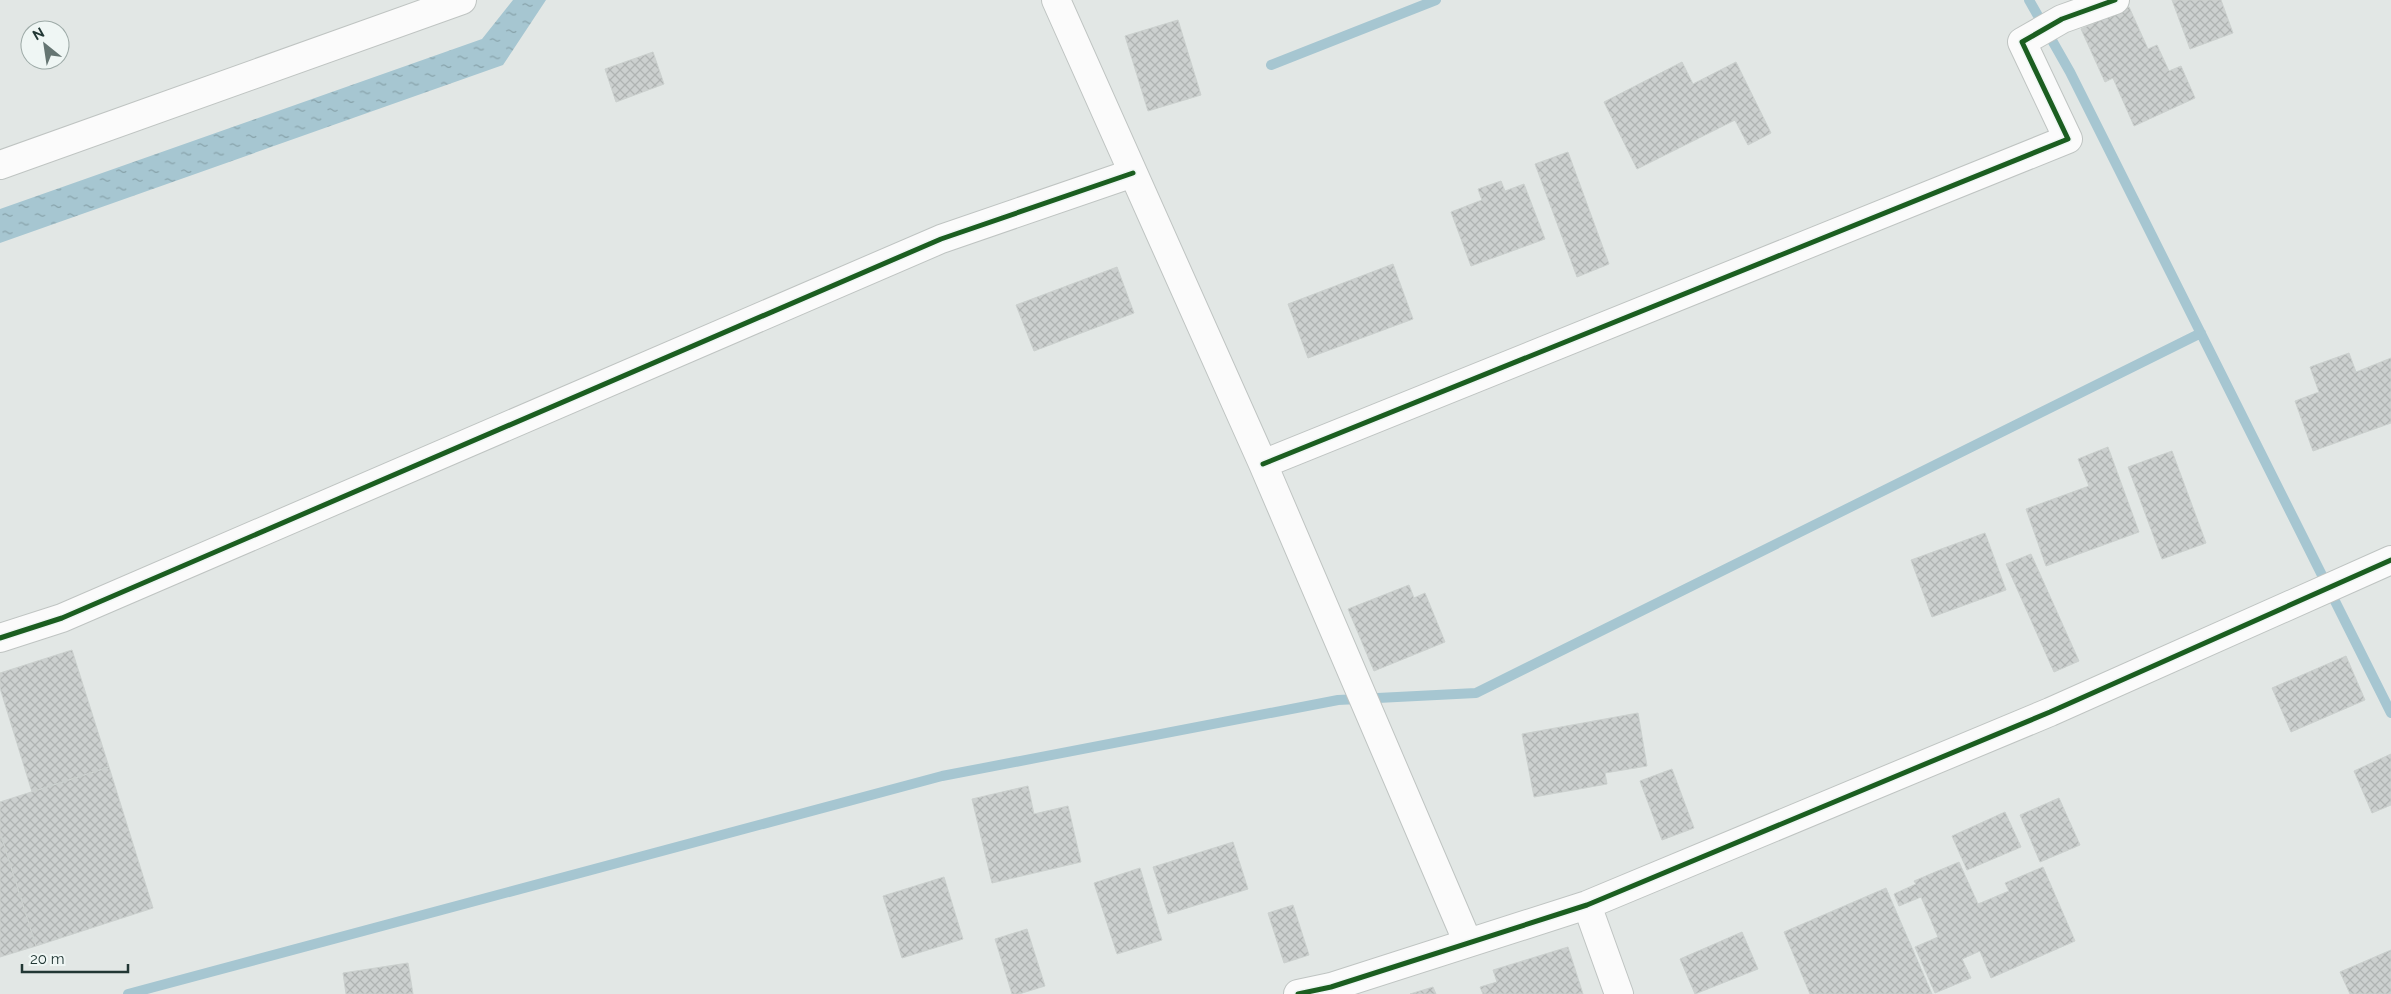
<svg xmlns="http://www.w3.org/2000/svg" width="2391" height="994" font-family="Raleway,sans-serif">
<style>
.water{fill:url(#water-ripples)}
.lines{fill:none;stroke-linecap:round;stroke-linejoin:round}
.stream{stroke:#a6c6d1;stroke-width:10}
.building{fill:url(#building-cross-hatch);stroke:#cbd0ce}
.minor-casing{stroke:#bfc4c2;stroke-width:30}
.minor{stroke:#fbfbfb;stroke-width:28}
.cycleway-casing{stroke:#eff6f4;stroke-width:8}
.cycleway{stroke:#1b5e20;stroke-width:5}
</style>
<defs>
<pattern id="water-ripples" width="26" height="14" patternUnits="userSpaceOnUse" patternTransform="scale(1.25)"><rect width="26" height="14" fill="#a6c6d1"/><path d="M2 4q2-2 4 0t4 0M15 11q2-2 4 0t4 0" fill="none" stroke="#87a2aa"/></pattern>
<pattern id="building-cross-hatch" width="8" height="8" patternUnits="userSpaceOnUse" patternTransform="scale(1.25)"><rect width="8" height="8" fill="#ccd0cf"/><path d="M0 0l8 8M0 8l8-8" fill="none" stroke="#afb3b2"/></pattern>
</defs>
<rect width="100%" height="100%" fill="#e2e7e5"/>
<path class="water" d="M513,0h33l-43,65 -503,178v-34l482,-170z"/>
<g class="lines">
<path class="stream" d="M2029,0l41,72 321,641
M1271,65l165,-65
M128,994l814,-218 396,-76 138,-7 725,-360"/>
</g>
<path class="building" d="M2172,0h49l12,33 -43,16z
M2129,7l19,42 9,-4 12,26 12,-5 14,32 -61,28 -21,-48 -8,4 -24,-53z
M1178,20l23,75 -53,16 -23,-75z
M653,52l11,32 -48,18 -11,-33z
M1682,62l11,22 43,-22 35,71 -23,12 -13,-25 -98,49 -33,-67z
M1568,152l41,112 -32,13 -42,-113z
M1501,181l4,10 19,-7 21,55 -74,27 -20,-54 31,-12 -4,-11z
M1393,264l20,55 -105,39 -20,-54z
M1117,267l17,46 -100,38 -18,-46z
M2349,353l7,19 35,-14v65l-78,28 -18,-50 24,-9 -9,-25z
M2108,447l31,85 -93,34 -20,-57 63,-23 -11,-27z
M2172,451l34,92 -44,16 -34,-92z
M1985,533l21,57 -74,27 -21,-57z
M2031,554l48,107 -25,11 -48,-108z
M1409,585l5,13 11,-5 20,49 -71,29 -26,-62z
M72,650l37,117 -77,25 -32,-104v-15z
M2346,656l19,44 -74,32 -19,-44z
M1638,713l9,53 -42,7 2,11 -73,13 -12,-63z
M2391,754v51l-19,8 -18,-42z
M109,767l44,141 -117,38 -36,-114v-30z
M1672,769l22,59 -32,12 -22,-59z
M1028,786l6,28 34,-8 13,56 -89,21 -20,-84z
M2059,798l21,47 -40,17 -20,-47z
M2005,812l16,35 -54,23 -15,-34z
M0,832l36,114 -36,11z
M1233,842l15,47 -80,25 -15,-47z
M1959,862l19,42 31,-13 -4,-8 38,-16 32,74 -84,37 -11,-27 -18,8 9,19 -36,15 -20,-46 23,-10 -17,-40 -22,9 -5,-12 22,-10 -2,-3z
M1140,868l22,72 -45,14 -23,-71z
M944,877l19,62 -61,19 -19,-62z
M1886,888l46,106h-122l-26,-62z
M1293,905l16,50 -25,8 -16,-50z
M1027,929l18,57 -26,8h-7l-17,-55z
M1742,932l16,37 -63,25 -15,-35z
M1568,947l15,47h-100l-3,-7 17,-5 -4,-12z
M2391,950v44h-41l-10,-22z
M408,963l5,31h-67l-3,-21z
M1433,987l3,7h-26z"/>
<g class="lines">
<defs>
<path id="minor" d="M1056,0l207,464 205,479
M0,165l462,-165
M1263,464l805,-325 -46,-97 40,-23 53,-19
M0,638l62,-20 879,-379 192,-66
M1587,905l32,89
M1298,994l33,-7 256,-82 463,-193 341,-152"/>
</defs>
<use href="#minor" class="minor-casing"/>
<use href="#minor" class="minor"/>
<defs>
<path id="cycleway" d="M1263,464l805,-325 -46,-97 40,-23 53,-19
M0,638l62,-20 879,-379 192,-66
M1298,994l33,-7 256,-82 463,-193 341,-152"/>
</defs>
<use href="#cycleway" class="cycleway-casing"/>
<use href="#cycleway" class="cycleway"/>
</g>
<g transform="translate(45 45) rotate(330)"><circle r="24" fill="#eff6f4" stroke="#9daaa7"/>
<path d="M0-4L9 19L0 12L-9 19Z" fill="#657572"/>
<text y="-8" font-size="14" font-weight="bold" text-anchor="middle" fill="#223734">N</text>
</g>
<path d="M22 964v8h106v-8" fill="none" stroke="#223734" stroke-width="2.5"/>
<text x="30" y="964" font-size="15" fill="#223734" stroke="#eff6f4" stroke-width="4" paint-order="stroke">20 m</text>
</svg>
